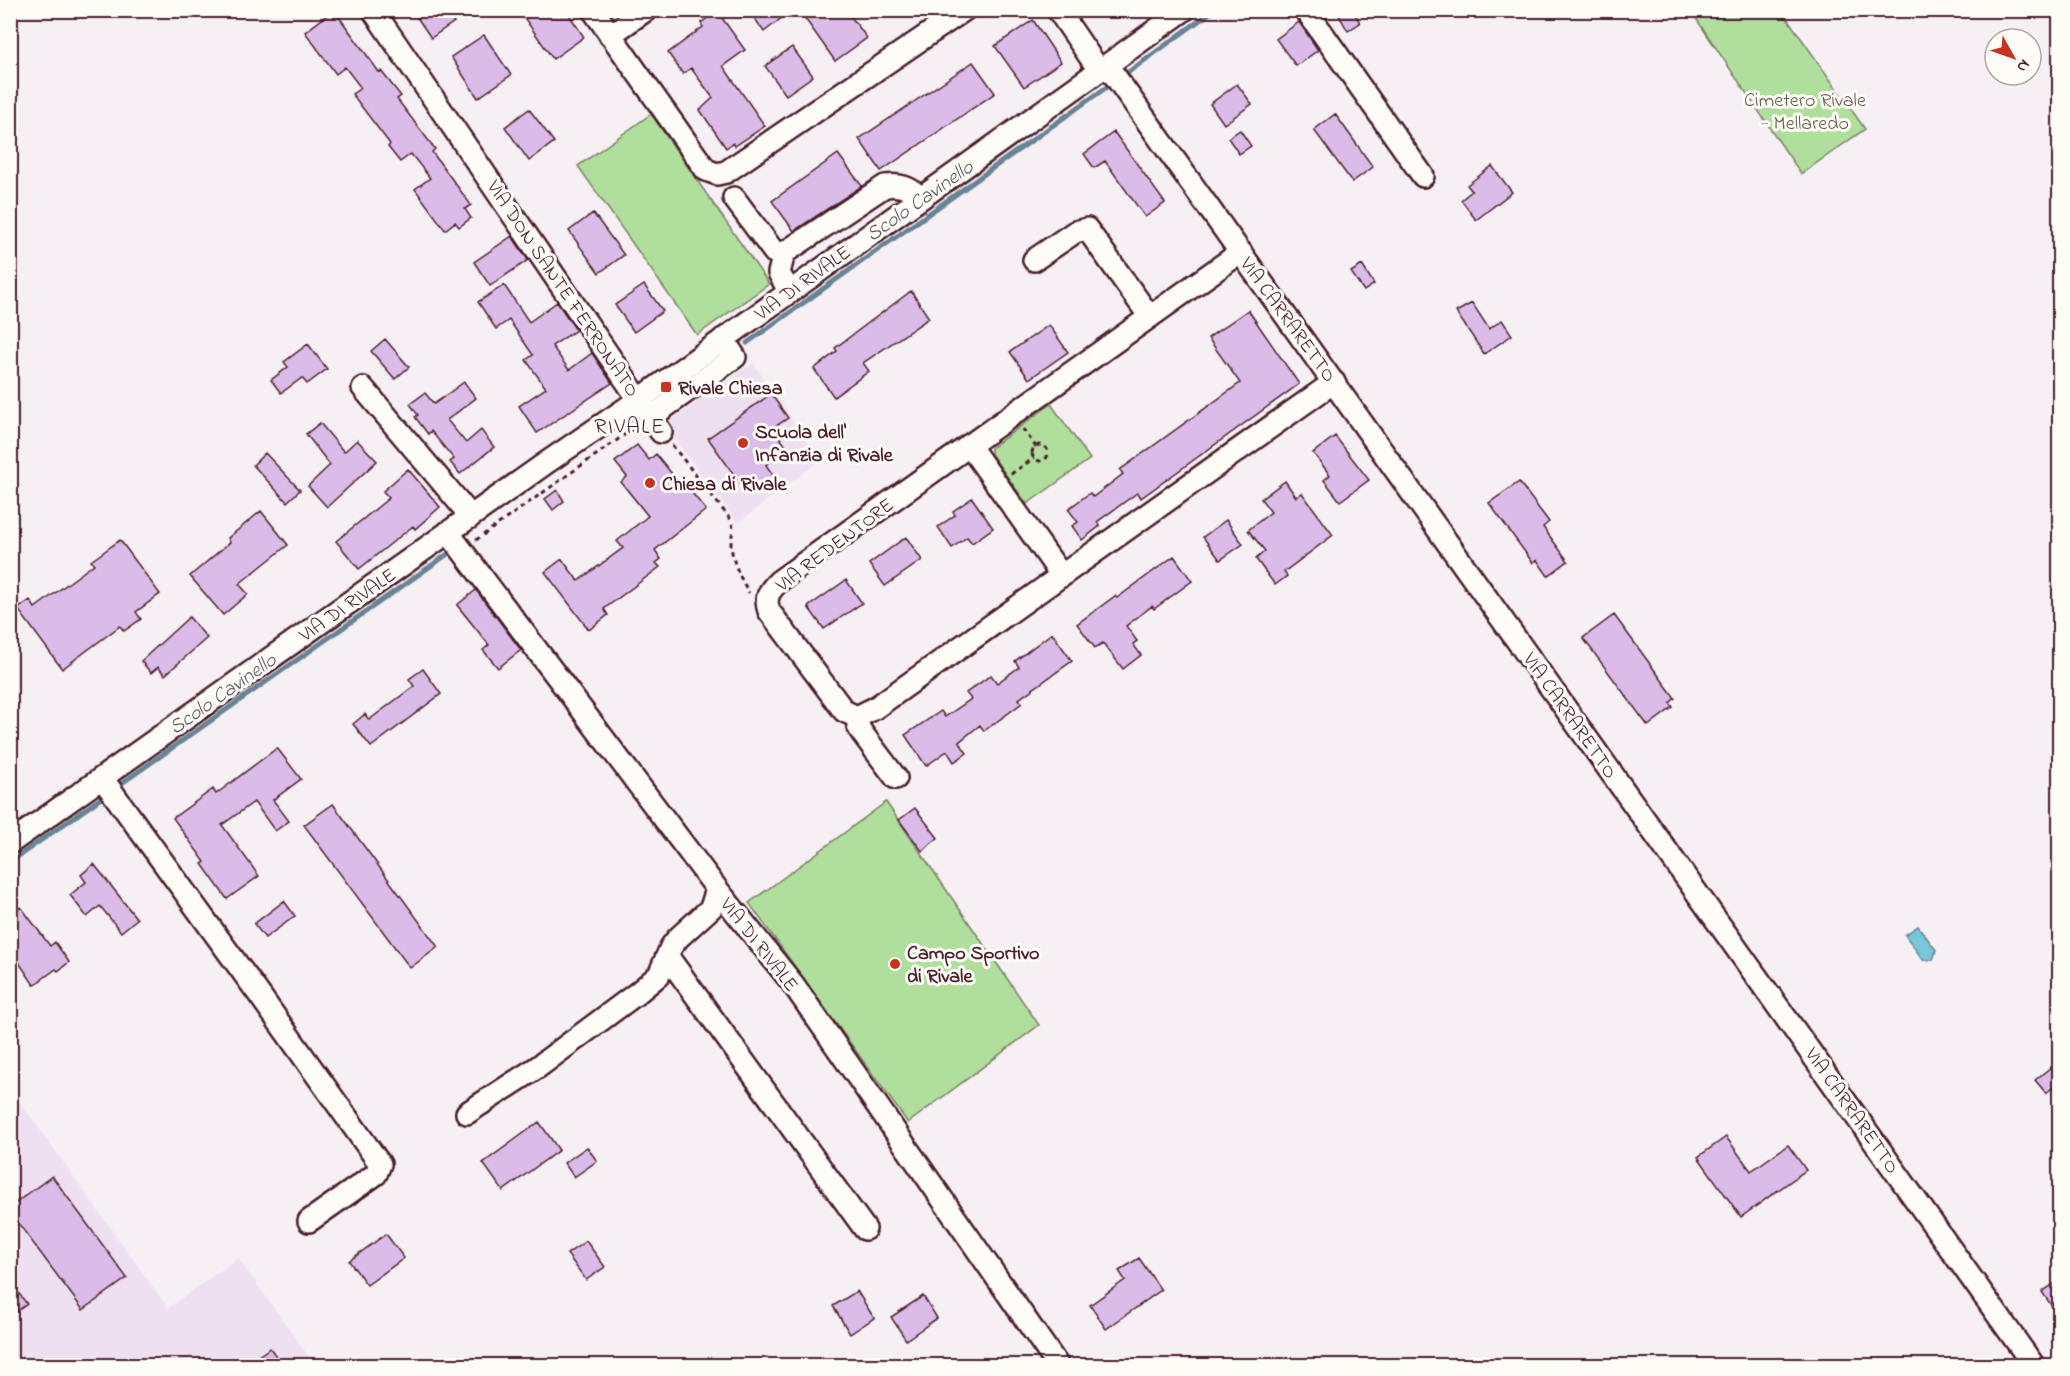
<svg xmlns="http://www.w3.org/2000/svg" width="2070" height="1376" font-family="'Indie Flower',sans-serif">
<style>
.built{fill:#eee0f1}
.green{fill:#afde9d;stroke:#7c7e64;stroke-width:1.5}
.water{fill:#7ac6d9;stroke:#678393;stroke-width:1.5}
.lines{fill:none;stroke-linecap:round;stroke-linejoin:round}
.stream{stroke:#678393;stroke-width:5}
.building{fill:#dbbce9;stroke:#4a1f2b;stroke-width:1.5}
.minor-casing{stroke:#4a1f2b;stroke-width:26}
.path{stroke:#4a1f2b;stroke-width:3;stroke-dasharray:4.5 4.5;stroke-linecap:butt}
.minor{stroke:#fdfcf7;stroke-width:21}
.poi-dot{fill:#c8321e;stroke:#fdfcf7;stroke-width:2}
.labels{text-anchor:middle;stroke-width:6;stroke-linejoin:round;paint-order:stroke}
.park-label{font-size:20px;fill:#68584d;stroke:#fdfcf7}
.street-label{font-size:20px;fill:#4a1f2b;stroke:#fdfcf7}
.poi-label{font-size:20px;font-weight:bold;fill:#4a1f2b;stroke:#fdfcf7;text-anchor:start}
.water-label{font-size:21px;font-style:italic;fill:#5b5968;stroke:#fdfcf7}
.quarter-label{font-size:22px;letter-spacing:1.5px;fill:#4a1f2b;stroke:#fdfcf7}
</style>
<rect width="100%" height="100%" fill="#f6eff4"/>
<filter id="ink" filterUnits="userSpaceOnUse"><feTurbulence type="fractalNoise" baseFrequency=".0167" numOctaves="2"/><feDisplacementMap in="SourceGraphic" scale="12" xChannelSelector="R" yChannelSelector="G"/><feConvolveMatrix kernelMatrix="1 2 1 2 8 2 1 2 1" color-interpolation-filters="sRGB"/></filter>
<g filter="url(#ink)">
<path class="built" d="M753,363l67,97 -82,63 -74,-98z
M10,1088l158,220 70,-50 77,107h-304z"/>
<path class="green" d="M1691,11h91l83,118 -64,45z
M651,114l118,170 -72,51 -119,-169z
M1051,404l39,55 -63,45 -36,-50v-6z
M886,802l153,223 -131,98 -159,-220z"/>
<path class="water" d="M1918,926l18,24 -3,10h-10l-18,-25z"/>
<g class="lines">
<path class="stream" d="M1127,73l87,-63
M747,343l364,-259
M115,788l337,-237
M10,862l97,-68"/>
</g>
<path class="building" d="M334,10l45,62 2,-1 20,25 -4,3 38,50 -3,3 39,53 -6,4 6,9 -12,9 -4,-5 -10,8 -30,-41 15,-11 -19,-24 -11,8 -12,-15 2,-3 -38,-50 9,-6 -16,-21 -9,7 -31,-42z
M412,10h34l8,12 -23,16z
M537,10h29l18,27 -31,22 -28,-40z
M749,10h43l-28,22z
M799,10h47l21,28 -32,23z
M1336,10h17l7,13 -12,8z
M717,11l28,39 -22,16 42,60 -30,20 -2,-3 -7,5 -26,-38 13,-12 -22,-30 -8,6 -15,-21 35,-26 -2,-4z
M1033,20l28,42 -37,25 -29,-41z
M1299,22l19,28 -22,16 -20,-27z
M484,35l27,40 -33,23 -27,-41z
M792,47l21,29 -27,19 -21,-29z
M973,62l22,31 -114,78 -22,-32z
M1237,84l15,20 -28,20 -14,-20z
M529,109l25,33 -25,19 -24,-34z
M1335,114l38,53 -21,15 -38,-52z
M1240,130l11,16 -12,8 -11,-16z
M1114,132l51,71 -20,14 -40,-56 -11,7 -10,-14z
M838,154l24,32 -68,45 -22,-30z
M1492,166l20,26 -36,28 -15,-20 11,-9 -5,-6z
M593,213l31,42 -25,18 -30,-42z
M512,236l16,24 -38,26 -16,-24z
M1362,265l12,19 -10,7 -13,-19z
M504,285l25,37 28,-20 19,28 -24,16 17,24 23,-17 20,30 -75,50 -18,-27 27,-18 -20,-28 7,-5 -24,-35 -13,9 -18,-27z
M644,285l19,26 -29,21 -19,-27z
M911,291l18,27 -66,45 6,8 -35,26 -20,-28 23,-18 -2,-3z
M1472,303l17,26 13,-9 10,15 -28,19 -28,-42z
M1248,310l51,74 -158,114 -4,-5 -40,29 3,4 -18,14 -10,-14 6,-4 -10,-13 22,-16 3,4 30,-23 -3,-4 120,-87 -32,-45z
M1049,325l19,27 -39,27 -19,-27z
M385,339l24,28 -14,12 -24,-28z
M308,344l19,25 -20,15 -5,-6 -21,15 -10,-13 17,-13 -4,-5z
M464,382l12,16 -29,22 19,23 15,-13 13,17 -34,27 -10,-12 4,-3 -23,-28 -3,3 -13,-17 3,-2 -8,-11 15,-11 9,11z
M771,394l17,24 -15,10 15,21 -22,16 9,13 -26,18 -41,-58z
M320,423l24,29 13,-12 20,21 -50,46 -19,-21 22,-21 -24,-31z
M1335,436l34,44 -29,21 -16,-21 6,-5 -17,-22z
M637,445l12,15 7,-6 29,36 3,-2 18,22 -51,40 6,9 -5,4 4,4 -56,42 4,6 -19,15 -44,-58 17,-13 16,22 45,-33 -6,-7 31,-25 -27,-34 6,-5 -12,-15z
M265,453l35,37 -13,12 -34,-37z
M408,469l32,38 -25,22 -2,-3 -54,43 -23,-28 53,-43 -6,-7z
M1285,481l11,16 6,-4 31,42 -49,37 3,4 -12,9 -19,-26 9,-8 -17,-21 23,-18 -10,-13z
M1519,482l30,40 -6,5 25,34 -20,15 -11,-16 -4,3 -44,-60z
M557,490l7,11 -11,9 -8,-11z
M972,498l21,30 -21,15 -5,-6 -15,11 -14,-21 17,-12 -2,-4z
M261,511l27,34 -49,39 9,10 -25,21 -33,-39 40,-34 -2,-4z
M1226,520l17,24 -23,16 -17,-23z
M906,537l16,23 -37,26 -16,-22z
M120,540l40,54 -24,18 5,7 -17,12 -4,-5 -58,43 -44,-60 12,-9 5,8 59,-44 -3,-3z
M1174,556l18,25 -38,28 -2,-3 -26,20 11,15 -4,3 8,11 -18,14 -20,-26 -8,5 -18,-24 38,-28 2,2z
M846,580l16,23 -38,26 -16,-22z
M476,590l45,60 -23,18 -15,-18 6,-5 -32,-40z
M1614,615l61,83 -5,5 3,4 -25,19 -65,-88z
M189,617l18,21 -42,37 -7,-8 -7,6 -10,-12z
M1052,633l20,28 -53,38 3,4 -38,28 -4,-6 -21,17 8,11 -13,9 -7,-11 -21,15 -21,-31 36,-24 4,6 26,-18 -5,-6 25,-18 6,8 22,-16 -4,-6z
M423,669l18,25 -70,53 -18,-23 12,-10 4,6 45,-34 -5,-7z
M277,748l24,31 -28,21 16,21 -14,10 -21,-29 -32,23 37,51 -32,23 -25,-35 3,-2 -32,-44 40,-29 3,5z
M333,804l105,143 -28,21 -106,-143z
M915,808l23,30 -16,13 -23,-31z
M94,864l43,55 -16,13 -21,-26 -13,11 -17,-22 16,-13 -5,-7z
M284,901l11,15 -30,22 -11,-14z
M21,907l29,39 5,-4 14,20 -11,9 -2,-2 -22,16 -24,-36v-35z
M2051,1067l9,11v4l-14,11 -11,-13z
M539,1122l20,28 -56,41 -20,-28z
M1726,1137l25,34 37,-26 18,25 -65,47 -43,-60z
M587,1147l10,14 -23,16 -10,-14z
M52,1176l75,102 -44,32 -73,-98v-5z
M386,1234l18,24 -37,27 -18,-24z
M586,1241l19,26 -19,13 -19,-26z
M1139,1258l22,32 -55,39 -16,-24 35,-25 -6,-9z
M2060,1280v38l-18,-26z
M10,1282l17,22 -17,12z
M857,1291l17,27 -24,16 -17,-28z
M923,1296l14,22 -31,22 -15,-23z
M270,1348l13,17h-38z"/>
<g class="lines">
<defs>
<path id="minor" d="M373,10l288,422
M593,10l113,160 11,4 9,-2 238,-162
M1058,10l41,60
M1306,10l117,166
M610,35l36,-25
M1107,65l927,1301
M734,198l40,54 10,1
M1034,260l41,-28 12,-3 63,88
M789,291l-10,-18 5,-20 101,-67c13,-2 26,1 35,12
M363,388l100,119 6,11
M651,417l84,-60 -12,-18
M969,445l93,131
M448,532l269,357 76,95 265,382
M857,717l18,-9 459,-326
M102,778l159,219 119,167 -4,10 -67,47
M896,778l-34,-45 -4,-7 -1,-9 -13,-6 -75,-100c-5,-14 1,-21 10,-30l462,-329
M10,843l536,-380 94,-64 544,-389
M668,957l197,272
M467,1113l71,-46 98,-73 23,-19 12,-28 7,-9 33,-30 6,-19"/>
</defs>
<use href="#minor" class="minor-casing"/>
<path class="path" d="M1023,429l13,18
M672,445l59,75c4,11 0,14 0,24 1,18 9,33 18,49
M1032 453a8 8 0 1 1 16 0a8 8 0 1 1-16 0Z
M1011,474l23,-16
M476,540l161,-114"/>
<use href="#minor" class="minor"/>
</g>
</g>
<g class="poi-dot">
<rect x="660" y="381" width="12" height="12" rx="3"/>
<circle cx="743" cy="443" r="6"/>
<circle cx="650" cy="483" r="6"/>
<circle cx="895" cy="964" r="6"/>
</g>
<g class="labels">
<g class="park-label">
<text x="1805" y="106">Cimetero Rivale<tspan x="1805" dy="23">- Mellaredo</tspan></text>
</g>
<g class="street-label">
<text transform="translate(802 282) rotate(-36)" y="7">VIA DI RIVALE</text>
<text transform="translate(564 288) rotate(56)" y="7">VIA DON SANTE FERRONATO</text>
<text transform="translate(1289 319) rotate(54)" y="7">VIA CARRARETTO</text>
<text transform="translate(834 544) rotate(-37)" y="7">VIA REDENTORE</text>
<text transform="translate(347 604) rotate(-35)" y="7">VIA DI RIVALE</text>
<text transform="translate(1571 715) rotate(55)" y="7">VIA CARRARETTO</text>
<text transform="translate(760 944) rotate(52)" y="7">VIA DI RIVALE</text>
<text transform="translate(1853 1110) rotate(55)" y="7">VIA CARRARETTO</text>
</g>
<g class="poi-label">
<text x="678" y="394">Rivale Chiesa</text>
<text x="755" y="438">Scuola dell'<tspan x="755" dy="23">Infanzia di Rivale</tspan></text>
<text x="662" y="490">Chiesa di Rivale</text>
<text x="907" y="959">Campo Sportivo<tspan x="907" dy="23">di Rivale</tspan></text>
</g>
<g class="water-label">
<text transform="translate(919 200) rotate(-35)" y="7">Scolo Cavinello</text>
<text transform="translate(222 693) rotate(-35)" y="7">Scolo Cavinello</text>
</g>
<g class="quarter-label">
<text x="630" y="433">RIVALE</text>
</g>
</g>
<rect width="2070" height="1376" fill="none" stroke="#fdfcf7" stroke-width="36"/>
<rect x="18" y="18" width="2034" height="1340" fill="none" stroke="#4a1f2b" stroke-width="2" filter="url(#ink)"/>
<g transform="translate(2013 57) rotate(130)"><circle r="28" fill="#fdfcf7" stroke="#b5a4a5" stroke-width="1.5"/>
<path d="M0-4.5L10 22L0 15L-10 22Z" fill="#c8321e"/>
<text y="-9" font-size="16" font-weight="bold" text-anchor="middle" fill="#4a1f2b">N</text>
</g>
</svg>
